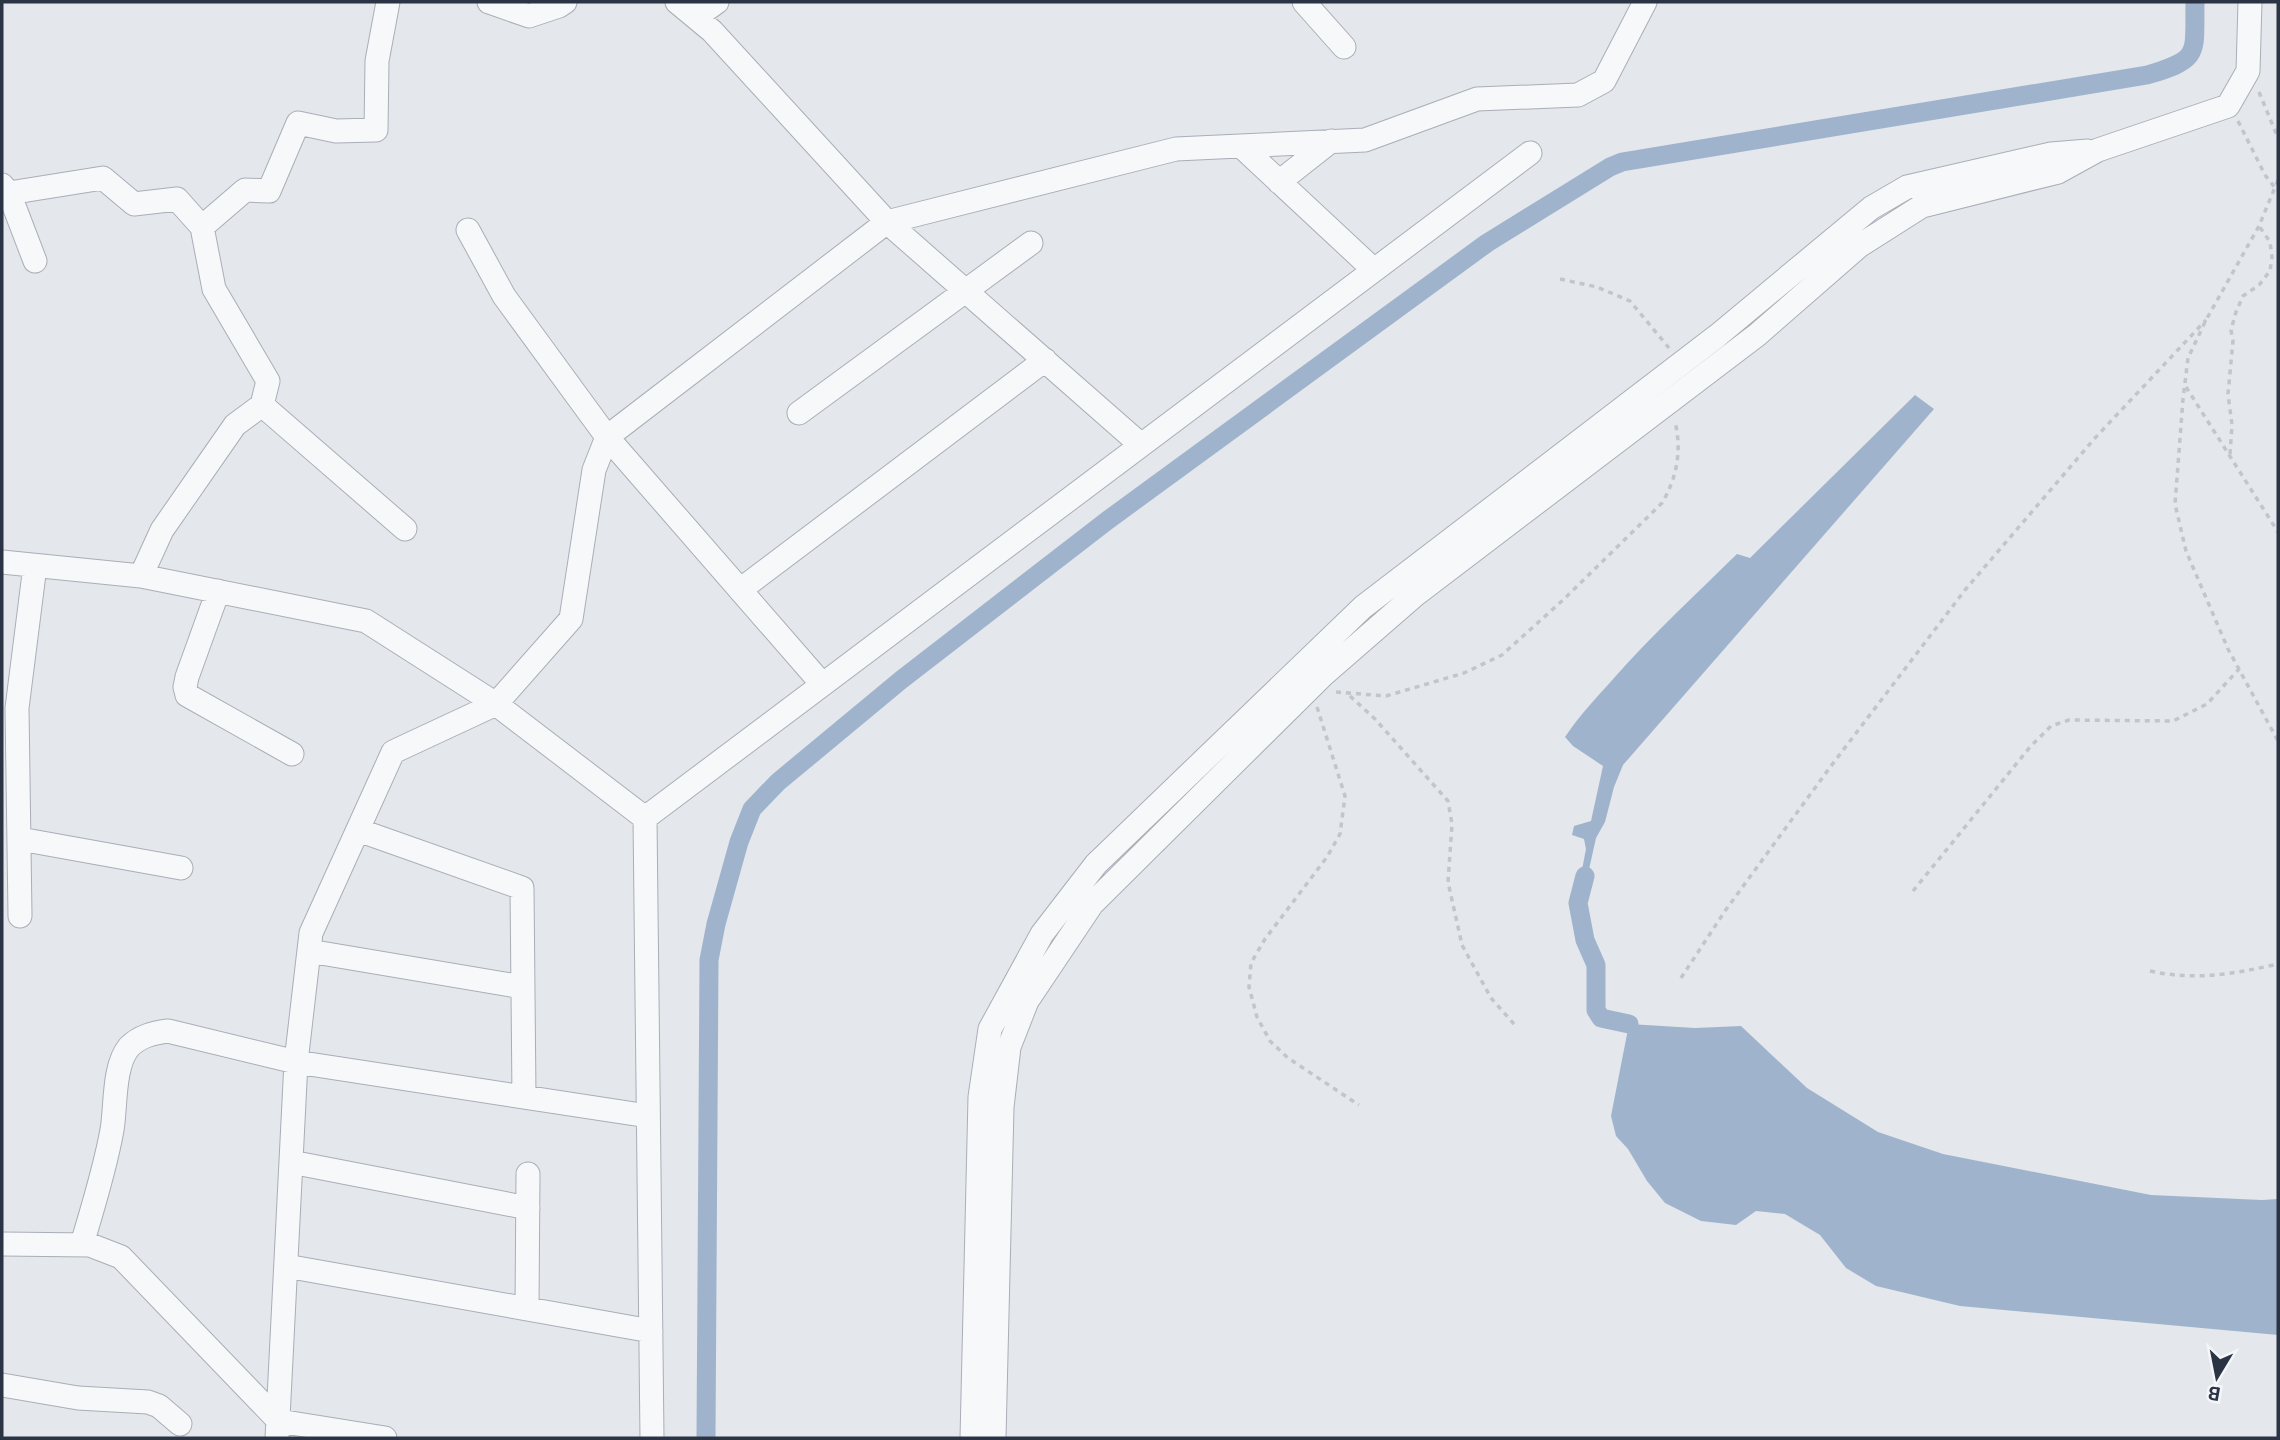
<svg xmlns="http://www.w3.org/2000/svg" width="2280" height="1440" font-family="Roboto,sans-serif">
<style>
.water{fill:#9fb4cc}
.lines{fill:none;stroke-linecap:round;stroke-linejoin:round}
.canal{stroke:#9fb4cc;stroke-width:19}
.minor-casing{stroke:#a9aeb7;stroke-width:25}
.path{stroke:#c2c5cb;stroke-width:3.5;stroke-dasharray:5 5;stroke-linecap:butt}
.minor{stroke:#f7f8fa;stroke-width:23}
</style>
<rect width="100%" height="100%" fill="#e4e7ec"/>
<path class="water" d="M1915,395l19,14 -311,356 -9,22 -9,35 -9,16 -8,36 -7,1 5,-26 -2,-10 -12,-4 2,-9 17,-5 12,-55 -30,-20 -8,-9c14,-21 32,-40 49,-59 38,-43 81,-83 123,-124l13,4z
M1629,1024l66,4 46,-2 66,62 71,44 65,22 208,41 111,5 16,-1v136l-318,-29 -84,-20 -30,-18 -26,-33 -35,-21 -29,-3 -20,14 -35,-4 -36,-18 -18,-22 -19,-32 -12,-13 -5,-20z"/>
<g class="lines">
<path class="canal" d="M1585,876l-7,27 7,37 11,25v45l5,8 28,6
M706,1438l3,-478 7,-36 23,-82 13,-33 26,-27 123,-102 207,-160 379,-277 123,-76 12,-5 525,-87c55,-16 47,-21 48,-73"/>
<defs>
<path id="minor" d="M489,2l40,14 30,-10 6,-4
M677,2l35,29 175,191 254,223
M1304,2l40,45
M696,17l21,-15
M1241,146l133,124
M1279,182l52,-41
M2,185l7,8 26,68
M9,193l94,-15 31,26 43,-5 25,28 12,62 54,92 -6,24 -27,20 -73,105 -21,46
M202,227l43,-37 24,1 29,-68 38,8 40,-1 1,-69 11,-59
M468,230l36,66 103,141 215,247
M262,405l143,124
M799,413l232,-170
M2,562l139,14 225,45 130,83 149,114
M740,590l305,-230
M218,591l-31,86 -2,10 2,8 105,59
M358,830l164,58 2,209
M20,839l161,29
M20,916l-3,-208 18,-142
M309,951l214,36
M291,1162l237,46
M2,1244l88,1 31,12 158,164 106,17
M82,1244c11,-37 23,-75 30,-114 4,-23 1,-64 17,-83 11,-11 24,-14 39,-16l128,31 352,54
M286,1266l365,65
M527,1309l1,-135
M2,1385l76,13 70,4 11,4 21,18
M277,1438l19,-376 15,-129 82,-181 103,-48 75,-85 23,-149 13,-33 280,-215 289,-73 189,-9 112,-41 101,-4 26,-14 41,-79
M652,1438l-7,-620 885,-665
M972,1438l8,-341 10,-68 52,-95 54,-70 267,-257 354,-271 154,-128 36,-21 144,-33 37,-3
M994,1438l8,-331 7,-60 18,-46 65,-97 231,-229 92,-80 342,-260 102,-89 63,-40 136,-34 40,-22 130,-44 20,-35 2,-69"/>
</defs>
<use href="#minor" class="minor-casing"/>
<path class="path" d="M2259,92l19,46
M2238,121l27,54 11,14
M2278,180l-19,46 -53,94 -18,38 -5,41 -8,105 11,47 42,98 50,92
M1560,279l37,8 33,14 39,47
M2186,387l92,145
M2230,454l2,-29 -4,-31 5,-53 -2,-11 5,-18 7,-16 16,-11 11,-14 2,-14 -2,-15 -11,-16
M1336,692l50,4 78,-23 38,-18 61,-55 99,-97c15,-25 20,-53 13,-81
M1350,696l25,23 73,82 4,23 -4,58 14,63 29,53 23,26
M1317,707l28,89 -5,38 -13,23 -62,82 -14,24 -2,24 8,30 13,24 18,17 71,47
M1913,891l117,-144 21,-21 18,-6 104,1 34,-17 32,-35
M2150,971c46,10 83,3 128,-7
M1681,978l44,-67 106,-145 134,-176 130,-152 111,-118"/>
<use href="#minor" class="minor"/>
</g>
<rect width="2280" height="1440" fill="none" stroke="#2b3445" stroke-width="7"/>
<g transform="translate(2217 1377) rotate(190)" stroke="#f4f6f9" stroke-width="5" paint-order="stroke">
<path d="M0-5L12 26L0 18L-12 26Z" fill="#2b3445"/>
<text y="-10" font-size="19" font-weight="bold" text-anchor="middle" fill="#2b3445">B</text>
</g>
</svg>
